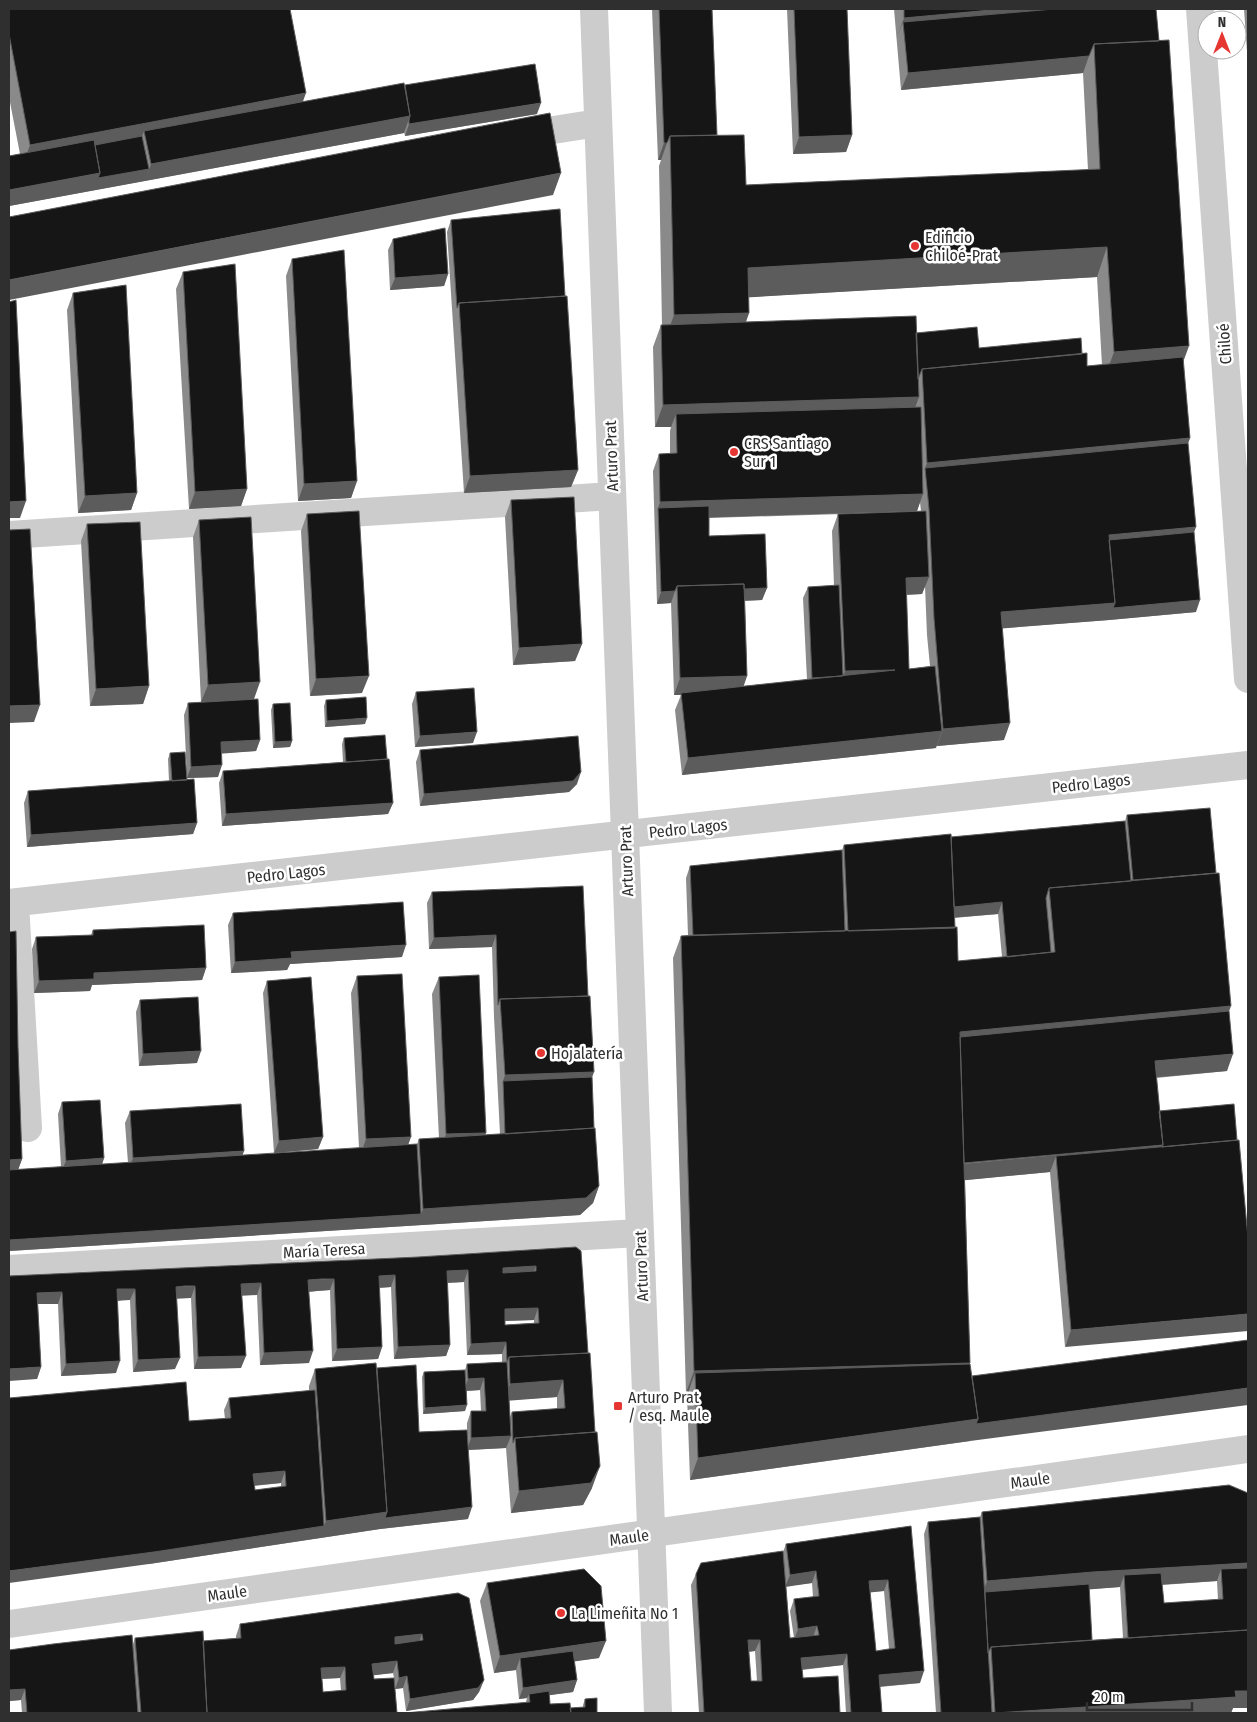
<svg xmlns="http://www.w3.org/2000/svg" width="1257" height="1722" font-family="'Fira Sans Condensed',sans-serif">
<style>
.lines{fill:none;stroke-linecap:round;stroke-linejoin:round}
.minor{stroke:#ccc;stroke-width:28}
.tertiary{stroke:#ccc;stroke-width:28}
.wall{fill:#8a8a8a;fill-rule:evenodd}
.shaded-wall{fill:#5c5c5c}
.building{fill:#161616;stroke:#5c5c5c;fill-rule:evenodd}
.poi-dot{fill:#e53631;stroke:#fff;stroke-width:2}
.labels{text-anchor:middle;stroke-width:5;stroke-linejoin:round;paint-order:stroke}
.poi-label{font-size:16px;fill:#2f2f2f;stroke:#fff;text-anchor:start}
.street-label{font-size:16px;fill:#2f2f2f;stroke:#fff}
</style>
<rect width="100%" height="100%" fill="#fff"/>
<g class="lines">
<path class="minor" d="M1200,9l48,670
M515,136l83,-13
M9,535l603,-39
M9,903l1239,-138
M15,903l13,225
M9,1269l630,-36"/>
<path class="tertiary" d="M594,9l64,1704
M9,1624l1239,-175"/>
</g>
<path class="wall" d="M9,9l293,93 103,-17 132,29 -132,22 -1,-4v1l-395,73v-50l11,-2 -11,-57z
M652,9h60l5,126 29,50 342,-15 -5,-97 -182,17 -7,-81h262l27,353 7,76 -2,5 6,89 2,80 -87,8 -106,8 1,112 -67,6 -1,-1v3l-254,27 -7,-65 6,-15h-7l-3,-92 -14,1 -4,-133 6,-17h11v-23l1,-4h-16l-2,-80 8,-22h1l-3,-159 2,-6h-3zM1097,277l5,88 -15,1 -5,-12 -103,-6 -63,-15 -170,-11 3,-9 -1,-16zM920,502l1,9h-4zM875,513l-37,1 -6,17 2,55 -26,1 -5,11 4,82 -64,6 4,-10 -2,-75 17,-1 5,-12 -58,-52v-18zM925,586l2,49 3,31 -21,3 -3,-74 16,-1z
M787,9h60l5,126 -6,17 -53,2z
M1244,9h4v56z
M451,220l114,76 13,174 -7,17 -107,6 -17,-261z
M393,239l55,35 -4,12 -54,4 -2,-40z
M292,259l65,222 -6,17 -53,3 -12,-225z
M183,272l64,217 -6,17 -52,3 -13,-220z
M73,293l64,200 -6,17 -53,3 -11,-203z
M511,500l71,144 -7,17 -62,4 -8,-148z
M307,514l55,179 -52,3 -9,-165z
M199,520l55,179 6,41 -4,11 -34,2 -4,24 -31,1 -3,-63 4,-12 13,-1 -8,-165z
M87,524l62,162 -6,18 -53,2 -9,-165z
M416,692l57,51 -58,4 -3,-43z
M326,700l39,24 -40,3 -1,-21z
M273,704l19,37 -2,6 -17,1 -2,-38z
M344,738l43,21 6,44 -5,11 -166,12 -3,-43 4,-12 120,-9 -1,-18z
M420,750l157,34 -8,8 -149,14 -4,-44z
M170,753l17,27 10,43 -4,11 -166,13 -3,-44 4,-12 141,-10 -1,-22z
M1127,815l102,196 -2,60 -71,7 3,33 -94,236 -15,-175 -85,8 5,184v77l-280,39 -3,-85 1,-2h-2l-13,-435 8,-22 7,-1 -2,-57 4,-12 152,-16 2,-5 107,-8 174,-16zM998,914l4,43 -44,4 -4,-43z
M432,892l156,104 4,81 2,51 5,58 -6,17 -13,12 -571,36v-319l9,115 4,112 -4,11 43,-3 -3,-53 4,-12 42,56 -2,7 26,-2 -3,-40 5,-12 113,45 116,-8 -8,-155 6,-17 51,169 9,-1 2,-5 20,-1 -7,-144 7,-17 46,158 15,-1 -6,-117 -2,-70 -63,2 -2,-46z
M233,913l169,44 -112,7 -3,6 -56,3 -3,-48z
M93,930l113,38 -4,12 -110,5 -2,6 -56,2 -2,-44 4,-12 55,-2z
M267,981l56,156 -5,12 -44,4 -11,-160z
M140,1000l57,63 -58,3 -3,-54z
M581,1251l11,237 -9,17 -72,8 -5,-65 -38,2v69l-88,10 -231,35 40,-143 36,-2 -1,-9 5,-12 80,-7v-5l6,-17 62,-1 42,64 48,-2v-7l4,-12h10l-1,-21 -13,1 -2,20 -42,3 -1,-37 2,-5 41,-2 2,-6 35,-2v-8l-35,1 -3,-73 -17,1 3,62 -4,11 -52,3 -3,-72 -12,1 3,59 -4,12 -46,2 -2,-71 -13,1 -8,1v71l-49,2 -3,-70h-15l-1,73 -47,1 -3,-71h-14l-2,71 -42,3 -3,-72h-8l-4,1 -2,72 -55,3 -3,-72h-20l3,63 -4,12 -28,-103zM534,1320v3l-29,2v-4zM557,1397v12l-45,3 -2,5 -1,-17zM281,1483v4l-26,3 -1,-4z
M1229,1485l4,223 -2,5h-295l-12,-179 4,-12 52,-5 2,-5zM1217,1581l1,19 -54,3 -2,-18zM1120,1587l3,51 -31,2 -3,-51z
M911,1526l9,157 -40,4 2,26h-36l-3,-48 -41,5 1,8 37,35h-141l-8,-128 5,-11 87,-22 3,-8zM812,1583l1,14 -19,2 -4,12 4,27h-4l-4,-52zM884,1591l5,58 -13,2 -6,-59zM755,1651l2,30h-6l-2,-29z
M487,1583l112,75 -25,3 3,19 -4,12 -24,3 1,9 20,4 13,-1v-2l2,-6 12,14 -71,-11 1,-4 -8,1 -3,-29 -22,3 -14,-72z
M458,1593l26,87 -5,12 -6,8 -67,11 -3,-23 -8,1 2,24h-375l-1,-13 -12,1v-51l124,-6 2,-6 68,3 33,-3v-2l4,-12zM393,1673l1,5 -20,1 -1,-4zM340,1678l1,13 -18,1 -1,-13z"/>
<path class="shaded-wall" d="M1002,9h150l-249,13 -7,17 8,-21z
M1089,56l-6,17 -182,17 7,-17z
M306,93l-8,22 -154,16 -5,14 -117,22 8,-22z
M541,103l-4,11 -132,22 4,-12z
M410,116l-6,17 -259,48 6,-17z
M852,135l-6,17 -53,2 6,-17z
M664,143h3l-6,17h-3z
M149,169l-4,12 -136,25v-16l91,-17z
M561,173l-8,22 -544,105v-20z
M1107,247l-10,30 -360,21 11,-30z
M448,274l-4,12 -54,4 5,-12z
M749,313l-11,30 -75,2 11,-30z
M1189,346l-11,30 -75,6 11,-30z
M919,397l-8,22 -235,-5 -5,13h-16l8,-22z
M1190,438l-8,22 -257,8 2,-5z
M578,470l-7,17 -107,6 6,-17z
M357,481l-6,17 -53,3 6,-17z
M247,489l-6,17 -52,3 6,-17z
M137,493l-6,17 -53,3 7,-17z
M923,494l-6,17 -258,8 -1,-11 2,-6z
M26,501l-6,17h-11v-16z
M1196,527l-6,17 -82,7 1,-16z
M929,577l-7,17 -23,1 7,-17z
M767,588l-5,12 -84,3v-12z
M675,591l-4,12 -14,1 4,-12z
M1200,600l-4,12 -87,8 -114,9 6,-17 114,-9z
M582,644l-7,17 -62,4 6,-17z
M895,670l-88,20 5,-12 31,-1 2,-6z
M369,676l-7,17 -52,3 6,-17z
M747,676l-6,18 -60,-1v2h-7l6,-17z
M260,682l-6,17 -53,3 7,-17z
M149,686l-6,18 -53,2 6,-17z
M40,705l-6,17 -25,1v-17z
M367,718l-2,6 -40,3 2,-6z
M1010,723l-6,17 -67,6 6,-17z
M942,731l-6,17 -254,27 6,-17z
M477,732l-4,11 -58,4 5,-11z
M260,740l-4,11 -39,3 4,-12z
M292,741l-2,6 -17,1 2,-6z
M222,765l-4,12 -31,1 4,-11z
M581,772l-4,12 -8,8 -149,14 4,-12z
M393,803l-5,11 -166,12 4,-12z
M197,823l-4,11 -166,13 4,-12z
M1002,902l-4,12 -50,4 5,-11z
M496,935l-4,12 -63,2 5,-11z
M406,945l-4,12 -112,7 -3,6 -56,3 4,-11 56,-10z
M206,968l-4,12 -110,5 -2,6 -56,2 5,-12 55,-8z
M1231,1006l-8,22 -264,25 1,-21z
M201,1051l-4,12 -58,3 4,-12z
M1233,1054l-6,17 -79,7 7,-17z
M594,1072l-6,17 -85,-8 2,-6z
M486,1133l-7,17 -39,1 6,-17z
M323,1137l-5,12 -44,4 5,-12z
M411,1137l-6,17 -45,2 6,-17z
M1163,1145l-7,17 -100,-6 -6,16 -93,9 6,-17z
M244,1151l-4,12 -112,7 5,-12z
M104,1158l-4,12 -39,2 5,-11z
M22,1159l-8,22 -5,1v-22z
M599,1186l-6,17 -13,12 -571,36v-11l412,-26 2,-5z
M536,1266l-5,12 -33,2 5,-12z
M468,1270l-4,12 -21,1 4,-12z
M395,1275l-4,12 -16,1 4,-12z
M334,1279l-4,11 -26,2 4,-12z
M261,1283l-4,12 -20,1 4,-12z
M195,1286l-4,12 -19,1 4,-12z
M117,1289h18l-5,11 -17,1z
M62,1292l-4,12h-25l4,-11z
M538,1308l-4,12 -34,1 5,-12z
M1248,1314v17l-183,16 6,-17z
M506,1342l-4,12 -35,1 4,-11z
M450,1345l-4,11 -52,3 4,-12z
M382,1347l-4,12 -46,2 5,-12z
M313,1351l-4,12 -49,2 4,-12z
M246,1356l-5,12 -47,1 4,-12z
M180,1358l-5,11 -42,3 5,-12z
M120,1361l-4,12 -55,3 5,-12z
M970,1363l-8,21 -267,-11 -7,20h-2l8,-22z
M41,1367l-4,12 -28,2v-12z
M484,1378l-4,12 -16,1 4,-12z
M563,1380l-6,17 -53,4 6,-17z
M1248,1388v17l-278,36 -280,39 8,-22 280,-39z
M467,1405l-2,6 -42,3 2,-6z
M511,1436l-5,12 -39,2 4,-12z
M600,1466l-8,22 -9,17 -72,8 8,-22z
M285,1471l-4,12 -32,3 4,-12z
M472,1507l-4,12 -88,10 -231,35 -140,19v-12l315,-45 2,-5 61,-9z
M1248,1563v16l-27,-10 -4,12 -92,6 -1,-12 -4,12 -139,11 6,-17 106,-9z
M816,1571l-4,12 -27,4 5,-12z
M888,1580l-4,11 -19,2 4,-12z
M817,1626l-4,11 -19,3 4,-11z
M422,1634l-4,12 -28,3 5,-12z
M748,1640h12l-5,11 -11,1z
M606,1641l-7,17 -78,11 -1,-11 -4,12 -22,3 6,-17z
M847,1654l-4,11 -46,5 4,-12z
M397,1661l-4,12 -25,3 4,-12z
M345,1667l-5,11 -23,1 4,-11z
M924,1671l-4,12 -46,4 5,-12z
M407,1676l-4,12 -8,1 4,-11z
M484,1680l-5,12 -6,8 -67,11 4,-12z
M577,1680l-4,12 -44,6v-4l-2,4 -8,1 4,-11z
M25,1689l-4,11 -12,1v-11z
M1235,1691h13v17h-15l-2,5h-236z"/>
<path class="building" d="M9,9h281l16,84 -276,52 -21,-111z
M659,9h53l5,126 -47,1 -3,7h-3z
M794,9h53l5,126 -53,2z
M904,9h98l-98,9z
M1054,9h102l3,32 -65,3 -5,12 -181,17 -5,-51z
M1169,40l20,306 -75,6 -7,-105 -359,21 1,45 -75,2 -4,-179 74,-1 2,50 354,-16 -6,-125z
M535,64l6,39 -132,21v-4l1,-4 -5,-31z
M404,83l6,33 -259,48 -7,-33z
M550,113l11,60 -552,107v-63z
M142,136l7,33 -51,9 2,-5 -5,-28z
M94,140l6,33 -91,17v-34z
M560,209l5,87 -106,7 -2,5 -6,-88z
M445,228l3,46 -53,4 -2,-39z
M344,250l13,231 -53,3 -12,-225z
M235,264l12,225 -52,3 -12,-220z
M126,285l11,208 -52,3 -12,-203z
M567,296l11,174 -108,6 -11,-173z
M16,300l10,201 -17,1v-200z
M916,316l3,81 -256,8 -2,-80z
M977,327l2,21 102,-10 1,16 -160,15 -4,10 -2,-46z
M1087,353v13l96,-9 7,81 -263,25 -5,-94z
M921,407l2,87 -263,8 -1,-48 18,-1 -1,-39z
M1188,443l8,84 -87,8 6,68 -114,9 9,111 -67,6 -9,-111 -5,-109 -4,-41z
M574,497l8,147 -63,4 -8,-148z
M709,506v30l56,-2 2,54 -23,1v-5l-67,2 -2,5 -14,1 -3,-84z
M359,511l10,165 -53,3 -9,-165z
M926,511l3,66 -23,1 3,91 26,-3 7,65 -254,27 -7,-65 214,-23 -50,1 -7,-157z
M251,517l9,165 -52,3 -9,-165z
M140,522l9,164 -53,3 -9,-165z
M30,529l10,176 -31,1v-176z
M1194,532l6,68 -87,8 2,-5 -6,-63z
M744,584l3,92 -67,2 -3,-92z
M839,585l4,91 -31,2 -4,-91z
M474,688l3,44 -57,4 -4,-44z
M366,697l1,21 -40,3 -1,-21z
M258,699l2,41 -39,2 1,23 -31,2 -3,-64z
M290,703l2,38 -17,1 -2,-38z
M385,735l2,24 -41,3 -2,-24z
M578,736l3,36 -8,9 -149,13 -4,-44z
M185,752l2,28 -15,1 -2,-28z
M389,759l4,44 -167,11 -3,-43z
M194,779l3,44 -166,12 -3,-44z
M1210,808l6,65 -83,7 -6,-65z
M1125,821l6,60 -82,7 -3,10 5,54 -44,5 -5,-55 -48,5 -3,-70z
M951,834l4,94 -107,3 -4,-86z
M842,850l3,81 -152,4 -3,-69z
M1219,873l12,133 -271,26 10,331 -276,8 -13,-435 276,-9 1,34 97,-9 -6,-64z
M583,886l5,110 -88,3 -2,6 -2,-70 -62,3 -2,-46z
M403,902l3,43 -115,7 1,6 -57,4 -2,-49z
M204,925l2,43 -112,5v6l-55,2 -3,-44 57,-2v-5z
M16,931l2,116 4,112 -13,1v-228z
M402,974l9,163 -45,2 -9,-163z
M479,975l7,158 -40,1 -7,-157z
M311,977l12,160 -44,4 -12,-160z
M590,996l4,76 -89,3 -5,-76z
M198,997l3,54 -58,3 -3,-54z
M1229,1011l4,43 -78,7 8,84 -199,18 -4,-126z
M592,1077l2,51 -89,6 -2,-53z
M100,1100l4,58 -38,3 -4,-59z
M241,1104l3,47 -111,7 -3,-47z
M1234,1104l3,36 -75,7 1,-2 -4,-34z
M595,1128l4,58 -13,12 -163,11 -4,-70z
M1239,1140l9,98v76l-177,16 -15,-174z
M417,1144l4,70 -412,26v-70z
M576,1247l5,4 7,102 -79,4 -2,5 -1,-20 -35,2 -3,-74 -21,1 3,74 -52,2 -3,-72 -16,1 3,71 -45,2 -3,-70h-12l-14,1 5,71 -49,2 -3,-70 -20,1 5,72 -48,1 -3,-71h-10l-9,1 4,71 -42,2 -3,-71h-18l3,72 -54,3 -4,-72 -25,1 4,74 -32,2v-93l409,-19zM536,1266v5l-33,2v-5zM538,1308l1,15 -34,2v-16z
M1248,1340v48l-272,36 2,-5 -6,-43z
M590,1353l5,79 -80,6 -2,5 -1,-31 53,-4 -2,-28 -53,4 -1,-27z
M507,1362l4,74 -40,2v-27h15l-2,-33 -16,1 -1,-15z
M376,1363l11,149 -61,9 -11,-152z
M970,1364l8,55 -280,39 -3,-85z
M416,1365l3,67 48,-2 5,77 -87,11 2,-6 -10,-144z
M465,1370l2,35 -42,3 -1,-36z
M186,1382l3,39 42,-3 -2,-20 86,-8 9,136 -170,26 -145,19v-173zM285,1471l1,15 -31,4 -2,-16z
M597,1432l3,34 -9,17 -72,8 -4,-53z
M1229,1485l19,8v70l-155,9 -106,9 -5,-69z
M980,1517l12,196h-51l-13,-191z
M911,1526l13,145 -45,4 3,38h-31l-4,-59 -46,4 2,20 35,-2 2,37h-136l-8,-139 5,-11 82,-12 7,87 29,-3 -2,-9 -19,3 -4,-30 25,-3 -3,-25 -26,4 -4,-31zM888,1580l7,68 -19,3 -7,-70zM748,1640h12l2,41h-11z
M1248,1568v62l-120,8 -4,-63 37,-2 3,30 59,-4 -2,-30z
M584,1569l17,17 5,55 -106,15 -13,-73z
M1089,1584l3,56 -101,7 -3,6 -3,-61z
M458,1593l11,5 15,82 -6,8 -68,11 -3,-23 -8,2 -2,-17 -25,3 2,15 20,-1 3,35h-190l-4,-72 38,-3 -1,-14zM422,1634l1,6 -28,4v-7zM345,1667l1,23 -23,2 -2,-24z
M1248,1630v61h-13l1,6 -241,16 -4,-66z
M203,1631l4,82h-66l-6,-75z
M132,1635l6,78h-111l-2,-24 -16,1v-40l44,-6z
M573,1651l4,29 -54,8 -3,-30z
M549,1691l1,13 20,-1 1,10h-167l126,-11 -1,-8z
M597,1698v15h-26l-1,-5 15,-1v-8z"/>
<g class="poi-dot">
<circle cx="915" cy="246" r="5"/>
<circle cx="734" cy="452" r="5"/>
<circle cx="541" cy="1053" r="5"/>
<rect x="613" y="1401" width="10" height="10" rx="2.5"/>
<circle cx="561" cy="1613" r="5"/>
</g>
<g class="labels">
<g class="poi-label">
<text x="925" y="243">Edificio<tspan x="925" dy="18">Chiloé-Prat</tspan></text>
<text x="744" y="449">CRS Santiago<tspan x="744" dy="18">Sur 1</tspan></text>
<text x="551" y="1059">Hojalatería</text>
<text x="628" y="1403">Arturo Prat<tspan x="628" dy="18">/ esq. Maule</tspan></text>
<text x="571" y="1619">La Limeñita No 1</text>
</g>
<g class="street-label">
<text transform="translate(1224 344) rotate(-94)" y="6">Chiloé</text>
<text transform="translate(611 456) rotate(-92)" y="6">Arturo Prat</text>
<text transform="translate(1091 783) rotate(-6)" y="6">Pedro Lagos</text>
<text transform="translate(688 828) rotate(-6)" y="6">Pedro Lagos</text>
<text transform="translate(626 861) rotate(-92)" y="6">Arturo Prat</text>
<text transform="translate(286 873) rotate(-6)" y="6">Pedro Lagos</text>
<text transform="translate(324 1250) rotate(-3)" y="6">María Teresa</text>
<text transform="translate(641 1266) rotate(-92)" y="6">Arturo Prat</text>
<text transform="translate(1030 1480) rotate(-8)" y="6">Maule</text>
<text transform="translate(629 1537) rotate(-8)" y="6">Maule</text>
<text transform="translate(227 1593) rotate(-8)" y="6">Maule</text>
</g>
</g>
<rect width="1257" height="1722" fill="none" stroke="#2f2f2f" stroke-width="20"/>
<g transform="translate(1222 35)"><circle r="24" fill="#ffffff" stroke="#acacac"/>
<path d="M0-4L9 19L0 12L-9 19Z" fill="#e53631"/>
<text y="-8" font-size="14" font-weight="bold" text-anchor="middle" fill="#2f2f2f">N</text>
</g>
<path d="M1087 1702v8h105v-8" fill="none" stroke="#2f2f2f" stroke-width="2.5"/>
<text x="1094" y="1702" font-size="15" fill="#2f2f2f" stroke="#ffffff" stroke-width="4" paint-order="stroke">20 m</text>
</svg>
